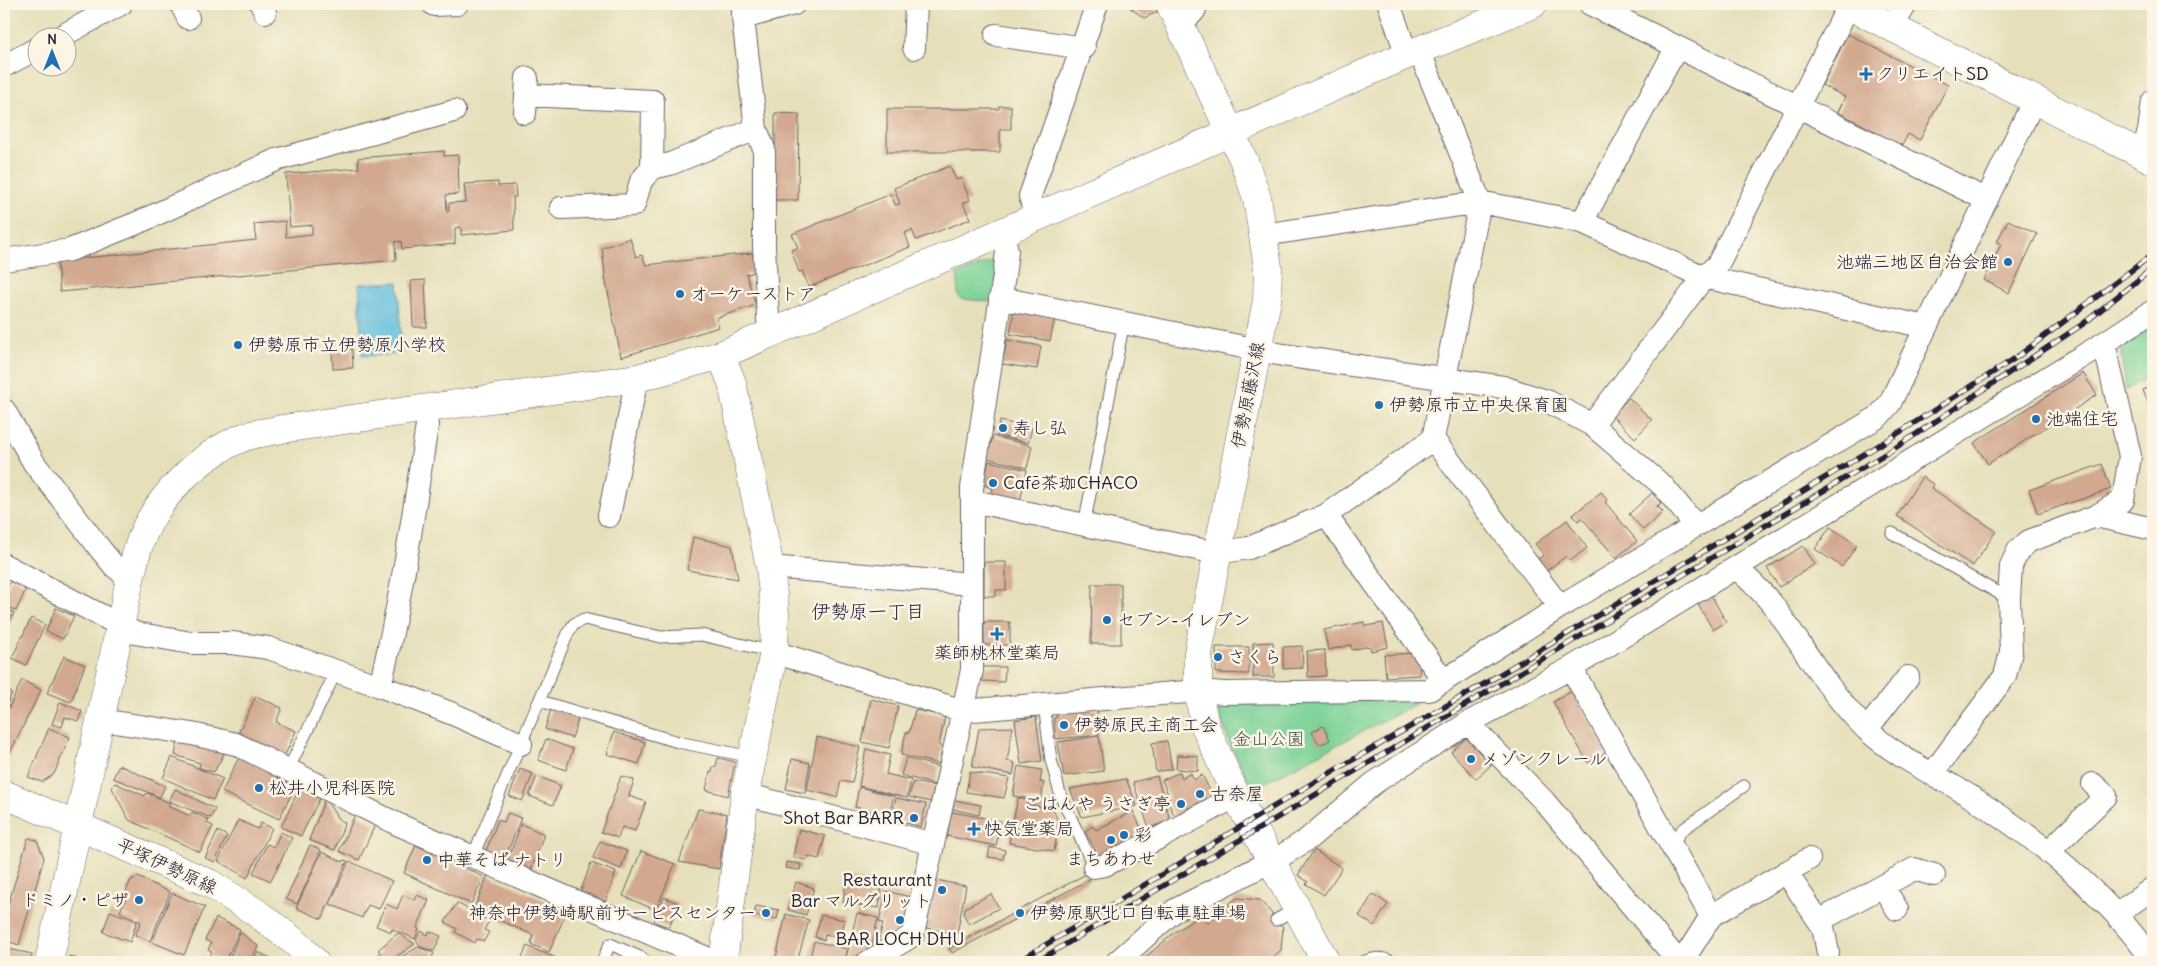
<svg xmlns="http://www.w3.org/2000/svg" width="2157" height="966" font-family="Delius,'Klee One',sans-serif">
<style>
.green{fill:#79d196;stroke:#4e7a68}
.water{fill:#60bede;stroke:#41708c}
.building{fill:#d2a88e}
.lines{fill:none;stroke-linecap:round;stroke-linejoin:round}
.service-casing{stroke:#676467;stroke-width:13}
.minor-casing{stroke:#676467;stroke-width:24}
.tertiary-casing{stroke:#676467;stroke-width:29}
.primary-casing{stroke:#676467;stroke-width:29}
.service{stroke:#fff;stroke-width:11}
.minor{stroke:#fff;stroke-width:22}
.tertiary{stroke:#fff;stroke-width:28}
.primary{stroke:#fff;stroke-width:28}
.rail-casing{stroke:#22223b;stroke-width:5.5}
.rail{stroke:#fcf5e5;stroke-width:4;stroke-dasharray:11;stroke-linecap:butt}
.poi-dot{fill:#1f6fb2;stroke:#fcf5e5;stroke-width:2}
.labels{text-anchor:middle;stroke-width:5;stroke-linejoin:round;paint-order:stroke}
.poi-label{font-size:18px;fill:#22223b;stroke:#fcf5e5;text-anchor:start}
.street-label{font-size:18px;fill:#22223b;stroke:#fcf5e5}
.park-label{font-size:18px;fill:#3c5756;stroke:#fcf5e5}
.neighbourhood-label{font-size:19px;fill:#22223b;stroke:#fcf5e5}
</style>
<rect width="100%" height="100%" fill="#fcf5e5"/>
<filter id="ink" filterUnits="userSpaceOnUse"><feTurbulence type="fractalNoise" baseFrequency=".02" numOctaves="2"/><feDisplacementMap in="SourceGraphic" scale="10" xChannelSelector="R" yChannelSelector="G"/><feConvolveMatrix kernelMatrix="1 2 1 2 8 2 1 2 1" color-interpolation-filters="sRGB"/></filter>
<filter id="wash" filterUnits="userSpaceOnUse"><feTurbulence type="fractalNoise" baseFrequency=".0096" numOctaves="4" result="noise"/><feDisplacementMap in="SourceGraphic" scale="20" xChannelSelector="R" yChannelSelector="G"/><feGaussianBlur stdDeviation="1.12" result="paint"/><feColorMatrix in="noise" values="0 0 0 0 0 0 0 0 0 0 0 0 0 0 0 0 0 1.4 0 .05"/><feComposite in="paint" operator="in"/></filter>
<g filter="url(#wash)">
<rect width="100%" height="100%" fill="#e6dfba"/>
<path class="green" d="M1000,258l-5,44 -34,-3 -3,-4v-18l-2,-2z
M2152,328l1,46 -27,16 -5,-36 1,-10z
M1413,699l2,5 -162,85 -24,-47 -11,-34 6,-6z"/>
<path class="water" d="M398,282l4,72 -40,2 -3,-72z"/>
<g id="blocks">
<path class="building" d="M1125,4h28l4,8 -13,6z
M1848,34l100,51 -28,55 -12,-6 -7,14 -26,-13 1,-3 -38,-20 7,-15 -23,-12z
M999,106h12v23h-11v23h-113v-43h112z
M775,113l24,1 -1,86h-23z
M444,151v5l14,-1 1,39 -13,1 1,17 2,-1v-8l17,-1 -2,-18 34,-2v4l17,-1 1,12h-3l1,33 -53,5v-8l-6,1v16l-53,5 -1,-8 -6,1 1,18 -336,32 -3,-31 199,-21 -2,-16 31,-3 1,16 26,-3v-9l-22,2 -4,-53 73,-6 -1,-10z
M950,166l6,14 5,-2 9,22 -7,3 7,16 -54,21 -4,-10 -7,3 5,14 -101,40 -7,-16 -3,1 -8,-22 7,-2 -6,-14 99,-40 4,11 5,-1 -6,-16z
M2008,220l29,14 -28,59 -25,-13 17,-36 -4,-2z
M630,238l6,19 6,-2 4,10 106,-12 4,14 -4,6 -6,1 10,31 -40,13 3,9 -98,30 -15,-75 -4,-34z
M425,280l2,47h-14l-2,-46z
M1014,309l41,8 -5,24 -40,-7z
M1007,340l34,6 -4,23 -35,-5z
M352,349l1,19 -20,1 -1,-18z
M2083,373l14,22 -109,69 -14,-21z
M2153,386v30l-10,-26z
M1629,398l23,22 -17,18 -23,-22z
M1000,421l32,7 -4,15 -31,-8z
M993,436l39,10 -5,22 -40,-10z
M989,461l38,9 -7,31 -28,-7 1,-6 -10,-3z
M2102,464l9,25 -73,25 -9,-24z
M1922,477l11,7 -2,4 65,43 -23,35 -76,-50z
M1601,492l6,8 -2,2 32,39 -21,17 -34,-40 -4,3 -5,-6z
M1652,493l9,10 -4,3 6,6 -20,18 -14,-16z
M1567,520l20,28 -17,13 -4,-5 -21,16 -9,-12 8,-5 -9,-11z
M1830,527l27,18 -15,22 -27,-18z
M693,537l39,9 6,33 -51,-9z
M1803,546l12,18 -36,23 -12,-19z
M984,562h22v28h-10v6h-12z
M12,578l12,6 1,7 -9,20 -12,-6v-10z
M1092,584h29v60h-30z
M1710,593l16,29 -13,8 -17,-29z
M4,608l10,5 -10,21z
M56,608l18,8 -11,23 -17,-8z
M31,618l14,7 -19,40 -14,-7z
M984,622h26v23h-26z
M1364,622l1,4 18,-3 5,24 -17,4 -1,-5 -18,4 -1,-5 -23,5 -4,-20z
M1273,642l1,35h-21v-34z
M1302,646l1,22 -20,1v-22z
M1216,647h33v27l-33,-1z
M1325,650l1,26 -18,1 -1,-26z
M1414,653l5,5 1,17 -34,2 -2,-22z
M64,656l21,9 -14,37 -24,-9z
M982,667h23l-1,15 -22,-1z
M22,680l19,10 -37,75v-47z
M4,689l8,4 -8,18z
M1572,691l35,61 -19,11 -35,-61z
M256,696l26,12 -6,14 20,9 -12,26 -47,-21z
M871,699l27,7 -9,42 -27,-6z
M60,702l22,9 -4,10 -13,-4 -3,10 -10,-3z
M551,709l28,8 -7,21 -27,-9z
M915,710l30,6 -6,30 4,1 -4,17 -38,-9 5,-23 3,1z
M1097,710l2,25 -43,4 -2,-21 3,-1 -1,-4z
M1036,717l6,44 -21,3 -6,-44z
M1323,726l7,14 -11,5 -7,-13z
M1013,727l-6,34 8,2 -2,12 -41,-8 7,-39z
M49,728l21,9 -16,37 -12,8 -14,-5z
M614,732l31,10 -6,22 -32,-10z
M1099,736l5,35 -40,5 -6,-34z
M817,737l43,10 -8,36 -11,-2 -4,16 -30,-7z
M1466,738l25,27 -15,14 -25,-27z
M546,739l27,10 -7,21 -28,-10z
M178,741l47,11 -11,20 -15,-4 1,-5 -25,-8z
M1167,741l5,28 -16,3 -4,-29z
M866,749l24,6 -4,19 25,6 -4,18 -48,-12z
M1177,755l21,1v15l-22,-2z
M172,757l51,22 -10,21 -50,-22z
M239,757l57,28 -17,34 -57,-27z
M718,758l17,4 -7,34 -22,-6 4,-18h2l1,-5 3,-1z
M906,758l33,9 -4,18 -34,-10z
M792,759l18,4 -5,30 -19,-4z
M119,765l46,21 -5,11 -47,-19z
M1018,766l24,4 -2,12 4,1 -3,18 -28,-5z
M520,769l13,5 -11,27 -13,-5z
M970,772l39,6 -5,20 -38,-6z
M1180,772l2,6 9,-5 3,7 8,-5 11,21 -39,19 -7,-15 3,-1 -8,-19z
M537,776l24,10 -8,19 -24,-9z
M621,776l13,4 -5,16 17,6 -11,29 -13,-4 -4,11 -17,-6z
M1157,776l13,44 -21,8 -16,-46z
M1126,779l11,27 -55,11 -12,-28z
M913,782l21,4 -3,16 -22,-5z
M115,783l30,13 2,-3 23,10 -2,3 22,10 2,-4 17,8 -2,3 6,3 -13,26 -71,-32 -17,-32z
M859,787l35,9 -6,24 -18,-4 1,-5 -16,-4z
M175,789l40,20 -4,9 -42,-17z
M299,789l21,9 -19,38 -20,-9z
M896,798l30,6 -5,23 -29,-8z
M1018,798l9,2v4l26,5 10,24 -50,-12z
M325,799l14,21 6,2 -10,28 -26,-10z
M954,800l27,5 -2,10 -26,-6z
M698,809l29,5 -8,55 -40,-7z
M1133,811l11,23 -45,23 -14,-26 8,-5 3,4z
M952,812l49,9 -5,25 -49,-10z
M356,813l19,12 -16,35 -20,-9z
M508,813l13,5 -16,41 -19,-8 12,-31 6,2z
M238,820l20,9 3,-6 11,5 -25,50 -29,-17z
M521,824l23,10 -14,39 -17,-7 2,-4 -7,-2z
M1012,827l45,8 -3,16 -45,-8z
M799,829l26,7 -6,23 -12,-3 -1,4 -13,-3z
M218,831l9,5 -12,26 -10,-4z
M281,832l11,6 -21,43 -18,-8 14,-29 7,3z
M28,838l9,2 7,18 -25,87 -15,-5v-22z
M600,841l27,10 -6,18 -28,-11z
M310,845l11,5 -24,54 -11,-5z
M416,845l68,32 -13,27 -67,-31z
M990,847l15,3 -2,9 -15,-2z
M1314,850l28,18 -18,27 -18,-11 2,-2 -10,-7z
M641,851l34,13 -19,46 -33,-14z
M322,852l21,10 1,-2 3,1 -25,58 -26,-11z
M349,861l43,20 -13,28 -11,-4 -6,13 -32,-14z
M786,862l15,2 -1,6 -15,-2z
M591,863l25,9 -11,31 -25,-10z
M1088,873l2,6 -138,74 -3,-5z
M488,875l79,36 -18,41 -18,-8 2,-9 -59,-26z
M138,877l32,15 -20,49 -15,-6 6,-13 -21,-10 8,-20 -2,-1 5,-11z
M846,878l36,6 -3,24 -36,-5z
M936,880l30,6 -9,48 -31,-6z
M796,882l18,6 -8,27 -18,-5z
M886,891l24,6 -6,29 -4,5 -22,12 5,-20 -4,-1z
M172,893l33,14 -21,48 -32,-13z
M991,894l8,14 -30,16 -5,-9 1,-7z
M1373,894l15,10 -14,22 -15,-10z
M403,895l12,5 2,-5 12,5 -12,28 2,1 -4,10 -23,-10 -1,3 -15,-6 10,-22 11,5z
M664,897l14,6 -9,24 -15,-5z
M1237,898l23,2 23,27 -2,23 -14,12h-127l35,-30 26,-17 7,8z
M457,903l32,18 -5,9 5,2 -5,9 -7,-2 -2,4 -20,-11 2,-3 -12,-7z
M756,906l23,4 -2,9 -23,-4z
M110,911l27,10 -7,21 -27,-10z
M857,913l21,5 -7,31 -26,13z
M786,914l23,6 -12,42h-22z
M821,915l24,5 -5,18 -15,-3 -1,5 -9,-3z
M216,918l24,11 -15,33 -15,-6 2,-4 -4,-2 3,-7 -6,-3z
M421,931l7,4 1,-4 12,5 -7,15 -13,-4 -5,-7z
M240,932l18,14 -7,16h-23z
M398,933l17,11 -27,18h-10l-3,-5 6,-4 -3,-3z
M814,941l33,8 -4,13h-34z
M527,946l38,16h-45z
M418,947l16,6 -4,9h-37z
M4,948l28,6 -2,8h-26z
M258,952l21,10h-25z
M69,956l17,6h-18z
M202,956l16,6h-19z"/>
</g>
</g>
<g filter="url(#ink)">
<use href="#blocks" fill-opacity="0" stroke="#676467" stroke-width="1"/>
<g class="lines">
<defs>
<path id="service" d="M1084,525l40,-203
M1892,533l117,66
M540,701l138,41 74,15
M1044,704l7,56 10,37 33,70
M288,770l48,-98
M1671,845l11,-15 62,-44
M472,858l97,-227 5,-7 10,-5 77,18 40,-2 73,17
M1276,920l21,-12
M602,962l8,-18 32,14 3,4
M1362,962c11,-4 19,-6 30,0"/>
<path id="minor" d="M181,4l7,14
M261,4l4,8
M743,4v14l13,111 8,20v98l5,88
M1389,4l18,51
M1590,4l397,196
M434,5l23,-1
M743,18l51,-14
M1180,26l14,-15 3,-7
M1893,26l13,-22
M996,35l88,13
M58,38l63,-34
M914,48l2,-44
M4,66l34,-18
M526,95l127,6 -1,67 18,-4 86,-35
M525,113l2,-35
M2142,154l7,-23 4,-30
M561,208l73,-3 7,-24 11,-13
M1036,218l-6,-22 67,-192
M1582,222l95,-175
M1264,235l216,-33 102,20 122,55 222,50
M4,260l66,-10 67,-27 139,-63 178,-49
M1000,298l283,57 220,32 46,15 43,23 71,61 33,40
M4,410l30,53 67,87 14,17 15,12
M1592,425l112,-148 14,-13 131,-259
M1433,439l127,168
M973,501l243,52 33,-5 77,-33 107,-76 47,-237 -61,-152
M1326,515l118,166
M609,516l28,-138
M2096,516l57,13
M4,565l131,68 56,10h41l36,5 112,38 73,28 68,30
M770,567l202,17
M1737,568c13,13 28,26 39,41 29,41 54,85 91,121 28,26 65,43 98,63 72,45 139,98 188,168
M774,652l189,59 235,-20 26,2 205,-3 131,-83 318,-190 12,-14 144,-303
M1571,668l140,248
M380,686c21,-86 34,-174 47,-261l-2,-16
M101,720l91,14 44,10 161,80 319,138
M1468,723l76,78 135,161
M1867,729l41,-52
M1933,773l72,-97 6,-24 -2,-53 2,-33 7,-15 11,-10 67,-25 27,-16 7,-44 -26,-113
M745,794l188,50
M2048,852l58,-56 -13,-12
M1094,867l11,-2 58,-29 73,-40
M1786,872l37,55 5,26
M1883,887l14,22
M2117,914l36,-26
M1819,921l95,-52 20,6
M868,962l39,-23 6,-5 59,-264v-182l33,-219 2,-18 -4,-18
M1117,962l58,-52 108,-55 25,-16 66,-56 94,-60 103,-55 533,-325 49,-32
M1682,962l29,-46 98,-57"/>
<path id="tertiary" d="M1846,4l307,156
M721,355l11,28 38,184 5,46 -1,39 -29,142 -22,168
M49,962l81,-383c3,-11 5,-23 9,-34 15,-46 60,-90 105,-108 12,-4 26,-5 38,-8l355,-51 84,-23 686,-300 126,-51"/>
<path id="primary" d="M1170,4l74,157 13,37 11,69 -1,33 -69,353v38l7,35 31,70 90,166
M4,794l205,89 45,28 42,32 19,19"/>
</defs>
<use href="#service" class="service-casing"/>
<use href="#minor" class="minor-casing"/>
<use href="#tertiary" class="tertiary-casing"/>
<use href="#primary" class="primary-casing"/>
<use href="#service" class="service"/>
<use href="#minor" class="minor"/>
<use href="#tertiary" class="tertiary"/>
<use href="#primary" class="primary"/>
<defs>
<path id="rail" d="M1017,962l294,-178 173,-100 405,-245 128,-82 136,-103
M1036,962l859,-514 188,-124 70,-56"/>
</defs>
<use href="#rail" class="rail-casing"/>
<use href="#rail" class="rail"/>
</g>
</g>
<g class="poi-dot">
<path d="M1863.5 66.5h5v5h5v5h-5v5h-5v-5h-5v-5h5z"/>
<circle cx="2008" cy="262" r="5"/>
<circle cx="680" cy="294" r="5"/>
<circle cx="238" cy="345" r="5"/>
<circle cx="1379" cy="405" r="5"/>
<circle cx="2036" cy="419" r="5"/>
<circle cx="1003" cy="428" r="5"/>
<circle cx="993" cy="483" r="5"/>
<circle cx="1107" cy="620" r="5"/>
<path d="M994.5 626.5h5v5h5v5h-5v5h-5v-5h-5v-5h5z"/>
<circle cx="1218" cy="657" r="5"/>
<circle cx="1064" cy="725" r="5"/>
<circle cx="1471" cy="759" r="5"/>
<circle cx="259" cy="788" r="5"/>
<circle cx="1200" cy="794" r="5"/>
<circle cx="1181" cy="804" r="5"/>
<circle cx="914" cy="818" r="5"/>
<path d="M971.5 821.5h5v5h5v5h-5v5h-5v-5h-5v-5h5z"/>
<circle cx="1124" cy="835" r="5"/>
<circle cx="1111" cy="840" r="5"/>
<circle cx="427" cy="860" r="5"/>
<circle cx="942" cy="890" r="5"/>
<circle cx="139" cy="900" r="5"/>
<circle cx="766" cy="913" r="5"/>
<circle cx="1020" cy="913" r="5"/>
<circle cx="900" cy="920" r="5"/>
</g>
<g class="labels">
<g class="poi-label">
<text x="1876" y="80">クリエイトSD</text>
<text x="1998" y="268" text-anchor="end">池端三地区自治会館</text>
<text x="690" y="300">オーケーストア</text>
<text x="248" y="351">伊勢原市立伊勢原小学校</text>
<text x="1389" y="411">伊勢原市立中央保育園</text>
<text x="2046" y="425">池端住宅</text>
<text x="1013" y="434">寿し弘</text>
<text x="1003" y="489">Cafē茶珈CHACO</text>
<text x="1117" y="626">セブン-イレブン</text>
<text x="997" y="659" text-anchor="middle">薬師桃林堂薬局</text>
<text x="1228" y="663">さくら</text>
<text x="1074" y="731">伊勢原民主商工会</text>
<text x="1481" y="765">メゾンクレール</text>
<text x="269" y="794">松井小児科医院</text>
<text x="1210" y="800">古奈屋</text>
<text x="1171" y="810" text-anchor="end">ごはんや うさぎ亭</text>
<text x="904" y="824" text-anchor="end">Shot Bar BARR</text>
<text x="984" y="835">快気堂薬局</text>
<text x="1134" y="841">彩</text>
<text x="1111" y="865" text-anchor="middle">まちあわせ</text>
<text x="437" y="866">中華そば ナトリ</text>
<text x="932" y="886" text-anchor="end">Restaurant<tspan x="932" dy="21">Bar マルグリット</tspan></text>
<text x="129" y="906" text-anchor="end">ドミノ・ピザ</text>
<text x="756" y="919" text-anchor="end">神奈中伊勢崎駅前サービスセンター</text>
<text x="1030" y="919">伊勢原駅北口自転車駐車場</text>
<text x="900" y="945" text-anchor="middle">BAR LOCH DHU</text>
</g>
<g class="street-label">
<text transform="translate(1248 395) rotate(-79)" y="6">伊勢原藤沢線</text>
<text transform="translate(167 866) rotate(25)" y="6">平塚伊勢原線</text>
</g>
<g class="park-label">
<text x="1269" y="745">金山公園</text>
</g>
<g class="neighbourhood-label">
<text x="868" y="618">伊勢原一丁目</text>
</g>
</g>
<rect width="2157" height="966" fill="none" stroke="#fcf5e5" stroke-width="20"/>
<g transform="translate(52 52)"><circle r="24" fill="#fcf5e5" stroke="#a5a1a1"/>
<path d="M0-4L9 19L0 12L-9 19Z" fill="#1f6fb2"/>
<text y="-8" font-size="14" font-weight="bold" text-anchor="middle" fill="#22223b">N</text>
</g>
</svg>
